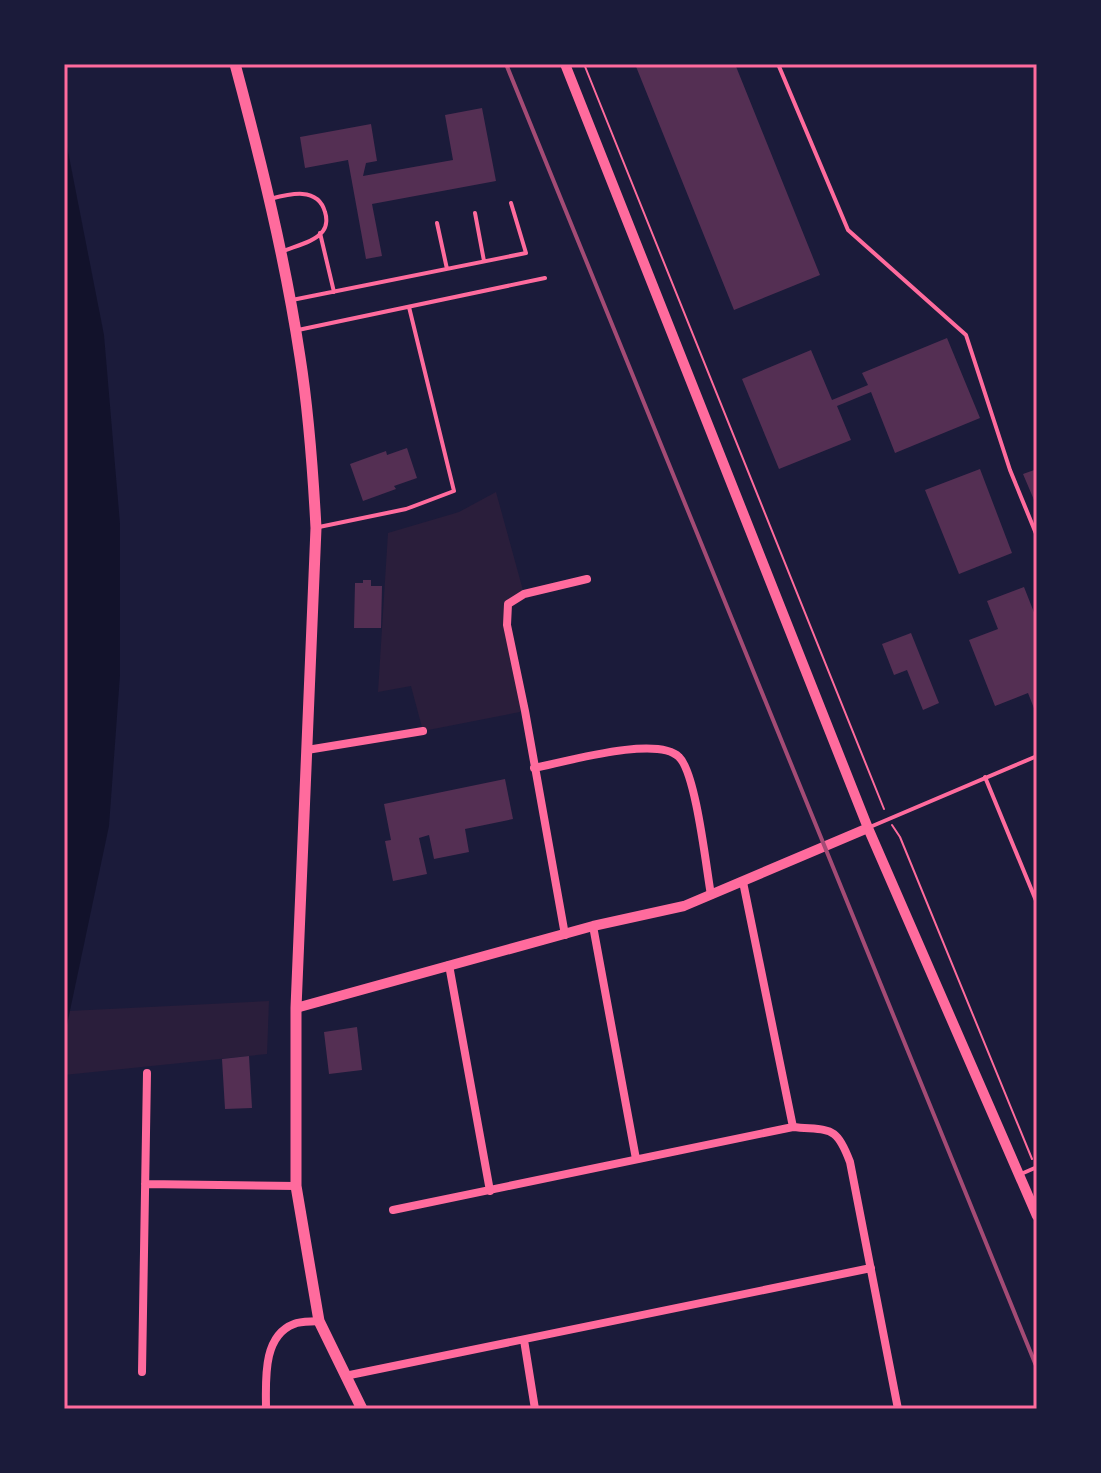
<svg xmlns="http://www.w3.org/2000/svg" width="1101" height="1473" font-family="'IBM Plex Sans',sans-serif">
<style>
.green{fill:#2a1e3b}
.water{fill:#12122b}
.building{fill:#542f53}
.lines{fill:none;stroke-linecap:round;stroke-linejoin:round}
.path{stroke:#ff6b9d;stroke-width:2}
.service{stroke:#ff6b9d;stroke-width:4}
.minor{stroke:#ff6b9d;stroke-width:8}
.tertiary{stroke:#ff6b9d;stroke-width:10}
.secondary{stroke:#ff6b9d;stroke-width:11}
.rail{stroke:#a44b75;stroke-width:4}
.neatline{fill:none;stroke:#ff6b9d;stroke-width:3}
</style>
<rect width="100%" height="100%" fill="#1b1b3a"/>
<path class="green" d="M496,492l28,102 -16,10 -1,21 18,86 -102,20 -12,-45 -33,6 10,-159 71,-21z
M269,1001l-2,53 -203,21v-36l5,-28z"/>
<path class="water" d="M64,131l40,204 16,189v151l-11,151 -45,213z"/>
<path class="building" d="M635,64h100l85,211 -86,35z
M482,108l14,73 -124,23 10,52 -16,3 -18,-99 -43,8 -5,-31 71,-13 6,37 -11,2 -3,13 90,-16 -8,-45z
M947,338l33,80 -85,35 -24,-61 -34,14 14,34 -72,29 -37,-90 69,-29 21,50 36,-15 -6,-12z
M407,448l10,30 -23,8 2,3 -33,12 -13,-37 36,-13 1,4z
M980,469l32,84 -53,21 -34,-84z
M1037,469v38l-14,-33z
M363,580h8v6h11l-1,42h-27l1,-45h8z
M1024,587l13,33v96l-9,-23 -33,13 -26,-66 29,-11 -11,-28z
M911,633l28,70 -16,7 -16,-40 -13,5 -12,-31z
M505,779l8,40 -48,10 4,23 -35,7 -5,-24 -10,3 8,36 -34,7 -8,-40 6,-1 -7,-36z
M357,1027l5,43 -33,4 -5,-42z
M249,1056l3,52 -27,1 -3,-50z"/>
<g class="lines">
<path class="path" d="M584,64l300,745
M892,825l8,12 132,322"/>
<path class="service" d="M778,64l70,166 118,105 44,135 27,66
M270,199c19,-5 48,-13 55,13 2,6 2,14 -2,19 -8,11 -28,15 -40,20
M475,213l9,48
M437,223l10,46
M320,233l14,59
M292,300l234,-47 -15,-50
M298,330l247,-52
M319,527l87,-18 48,-18 -45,-184
M985,777l52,126
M870,827l167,-71
M1021,1174l16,-7"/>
<path class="minor" d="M307,750l116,-19
M534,768c31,-6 123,-33 145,-11 17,16 27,110 32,138
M743,882l50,245c37,4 43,-3 57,35l48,247
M593,926l43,233
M565,935l-40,-224 -18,-86 1,-21 16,-10 63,-15
M449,965l41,226
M145,1184l151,2
M393,1210l400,-83
M524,1340l11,69
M142,1372l5,-299
M345,1376l526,-108
M266,1409c0,-28 -4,-73 28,-85 7,-3 18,-2 25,-3"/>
<path class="tertiary" d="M565,64l303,764 169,388
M296,1008l297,-82 91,-20 184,-78"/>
<path class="secondary" d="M235,64c26,97 50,194 65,293 9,57 13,114 16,171l-20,480v178l23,135 43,88"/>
<path class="rail" d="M506,64l531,1304"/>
</g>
<rect width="1101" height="1473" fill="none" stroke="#1b1b3a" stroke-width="132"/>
<rect x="66" y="66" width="969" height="1341" class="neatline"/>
</svg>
